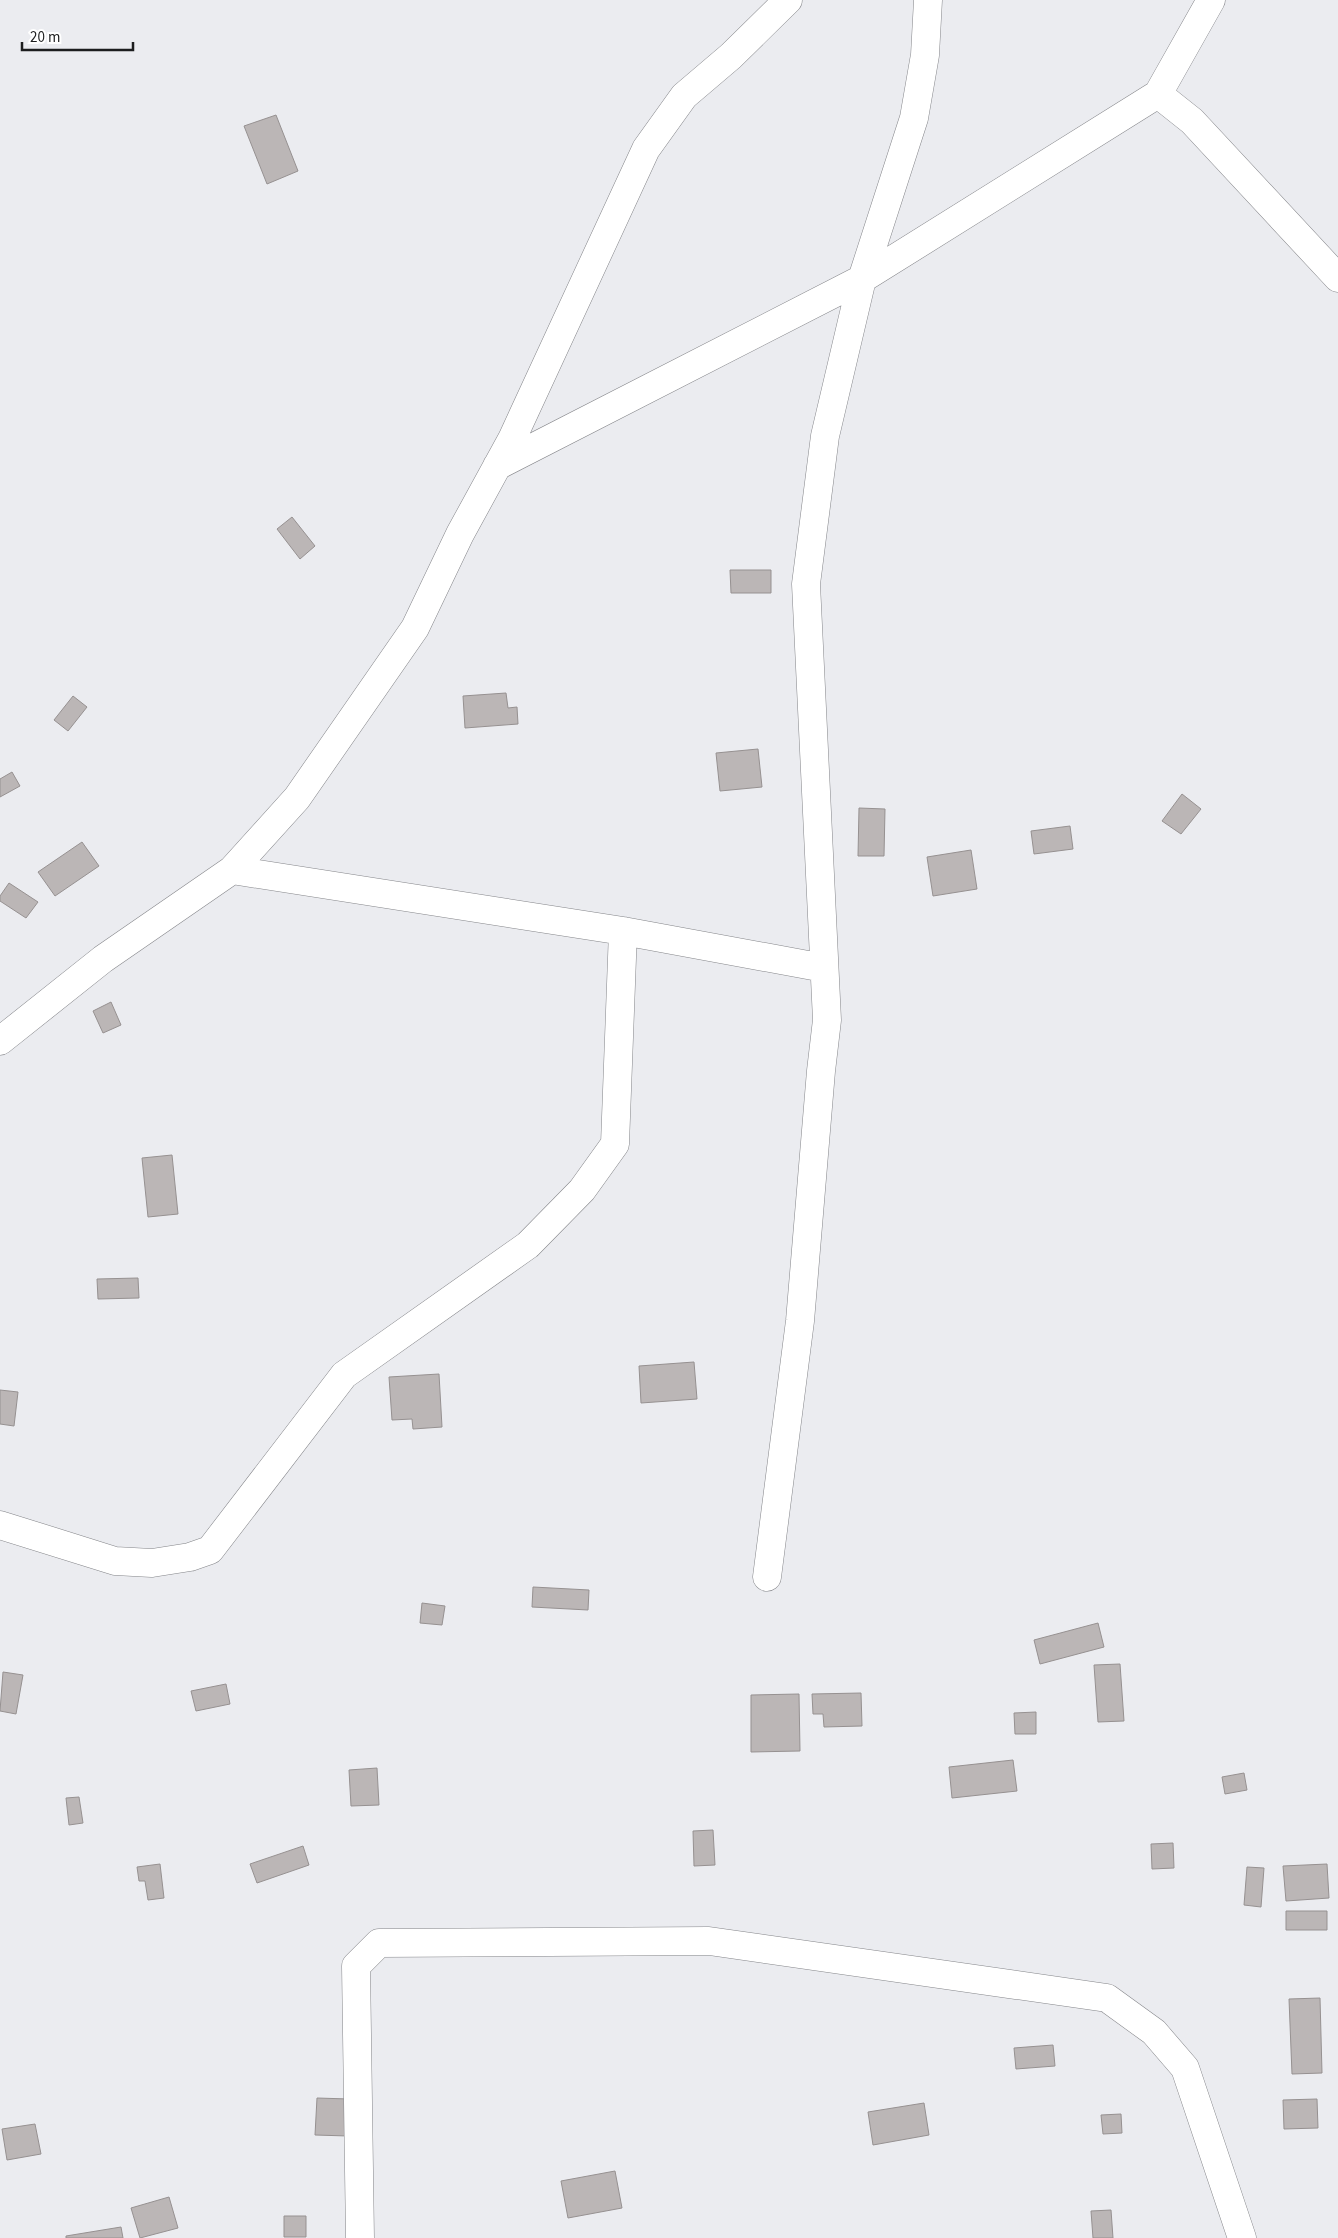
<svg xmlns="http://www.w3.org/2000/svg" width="1338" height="2238" font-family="'Source Sans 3',sans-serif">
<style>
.building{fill:#bbb6b6;stroke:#969191}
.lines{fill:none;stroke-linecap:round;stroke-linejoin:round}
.minor-casing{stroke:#848589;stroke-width:29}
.minor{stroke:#fff;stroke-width:28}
</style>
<rect width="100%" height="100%" fill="#ebecf0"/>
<path class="building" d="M276,115l22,56 -31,13 -23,-58z
M292,517l23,29 -15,13 -23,-30z
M730,570h41v23h-40z
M506,693l2,15 9,-1 1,17 -53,4 -2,-32z
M73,696l14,11 -19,24 -14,-11z
M758,749l4,38 -42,4 -4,-38z
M12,772l8,14 -20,11v-18z
M1182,794l19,15 -20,25 -19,-13z
M859,808l26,1 -1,47h-26z
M1070,826l3,23 -39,5 -3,-23z
M82,842l17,24 -44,30 -17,-24z
M971,850l6,39 -44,7 -6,-39z
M9,883l29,19 -12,16 -26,-17v-5z
M111,1002l10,23 -18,8 -10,-22z
M172,1155l6,59 -30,3 -6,-59z
M138,1278l1,20 -41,1 -1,-20z
M694,1362l3,37 -56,4 -2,-37z
M439,1374l3,53 -29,2 -1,-10 -20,1 -3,-43z
M0,1390l18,2 -4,34 -14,-2z
M533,1587l56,3 -1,20 -56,-3z
M422,1603l23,3 -3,19 -22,-2z
M1098,1623l6,24 -64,17 -6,-24z
M1120,1664l4,57 -26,1 -4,-57z
M3,1672l20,3 -7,39 -16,-3z
M226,1684l4,20 -34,7 -5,-20z
M861,1693l1,33 -38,1 -1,-13h-10l-1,-20z
M799,1694l1,57 -49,1v-57z
M1036,1712v22h-21l-1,-21z
M1013,1760l4,31 -65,7 -3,-31z
M377,1768l2,37 -28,1 -2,-36z
M1244,1773l3,17 -22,4 -3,-17z
M79,1797l4,26 -14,2 -3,-27z
M713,1830l2,35 -21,1 -1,-35z
M1173,1843l1,25 -22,1 -1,-25z
M303,1846l6,19 -52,18 -7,-19z
M160,1864l4,34 -16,2 -3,-19h-6l-2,-14z
M1327,1864l2,34 -43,3 -3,-35z
M1247,1867l17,1 -3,39 -17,-2z
M1286,1911h41v19h-41z
M1320,1998l2,75 -30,1 -3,-75z
M1053,2045l2,21 -39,3 -2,-21z
M317,2098l32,1 -1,37 -33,-1z
M1317,2099l1,29 -34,1 -1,-29z
M924,2103l5,32 -56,10 -5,-33z
M1121,2114l1,19 -19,1 -2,-19z
M35,2124l6,30 -34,6 -5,-31z
M615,2171l7,37 -54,10 -7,-37z
M169,2197l9,31 -38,10 -9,-30z
M1111,2210l2,28h-20l-2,-27z
M284,2216h22v21h-22z
M121,2227l2,11h-57v-2z"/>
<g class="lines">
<defs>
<path id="minor" d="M1158,94l53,-94
M497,466l365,-187 296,-185 34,27 146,157
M232,870l391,61 201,37
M0,1041l103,-82 129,-89 65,-72 118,-170 45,-94 52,-95 134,-290 38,-53 47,-40 57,-56
M0,1525l115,36 37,2 38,-6 20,-7 134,-175 184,-130 54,-55 33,-46 8,-213
M767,1577l33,-256 21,-250 6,-51 -21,-436 19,-148 37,-157 52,-161 11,-63 3,-55
M360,2238l-4,-272 23,-23 330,-2 398,57 47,34 31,36 57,170"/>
</defs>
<use href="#minor" class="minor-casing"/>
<use href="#minor" class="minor"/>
</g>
<path d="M22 42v8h111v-8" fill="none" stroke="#1c1d1e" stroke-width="2.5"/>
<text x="30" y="42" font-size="15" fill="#1c1d1e" stroke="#ffffff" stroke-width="4" paint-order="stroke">20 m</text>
</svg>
